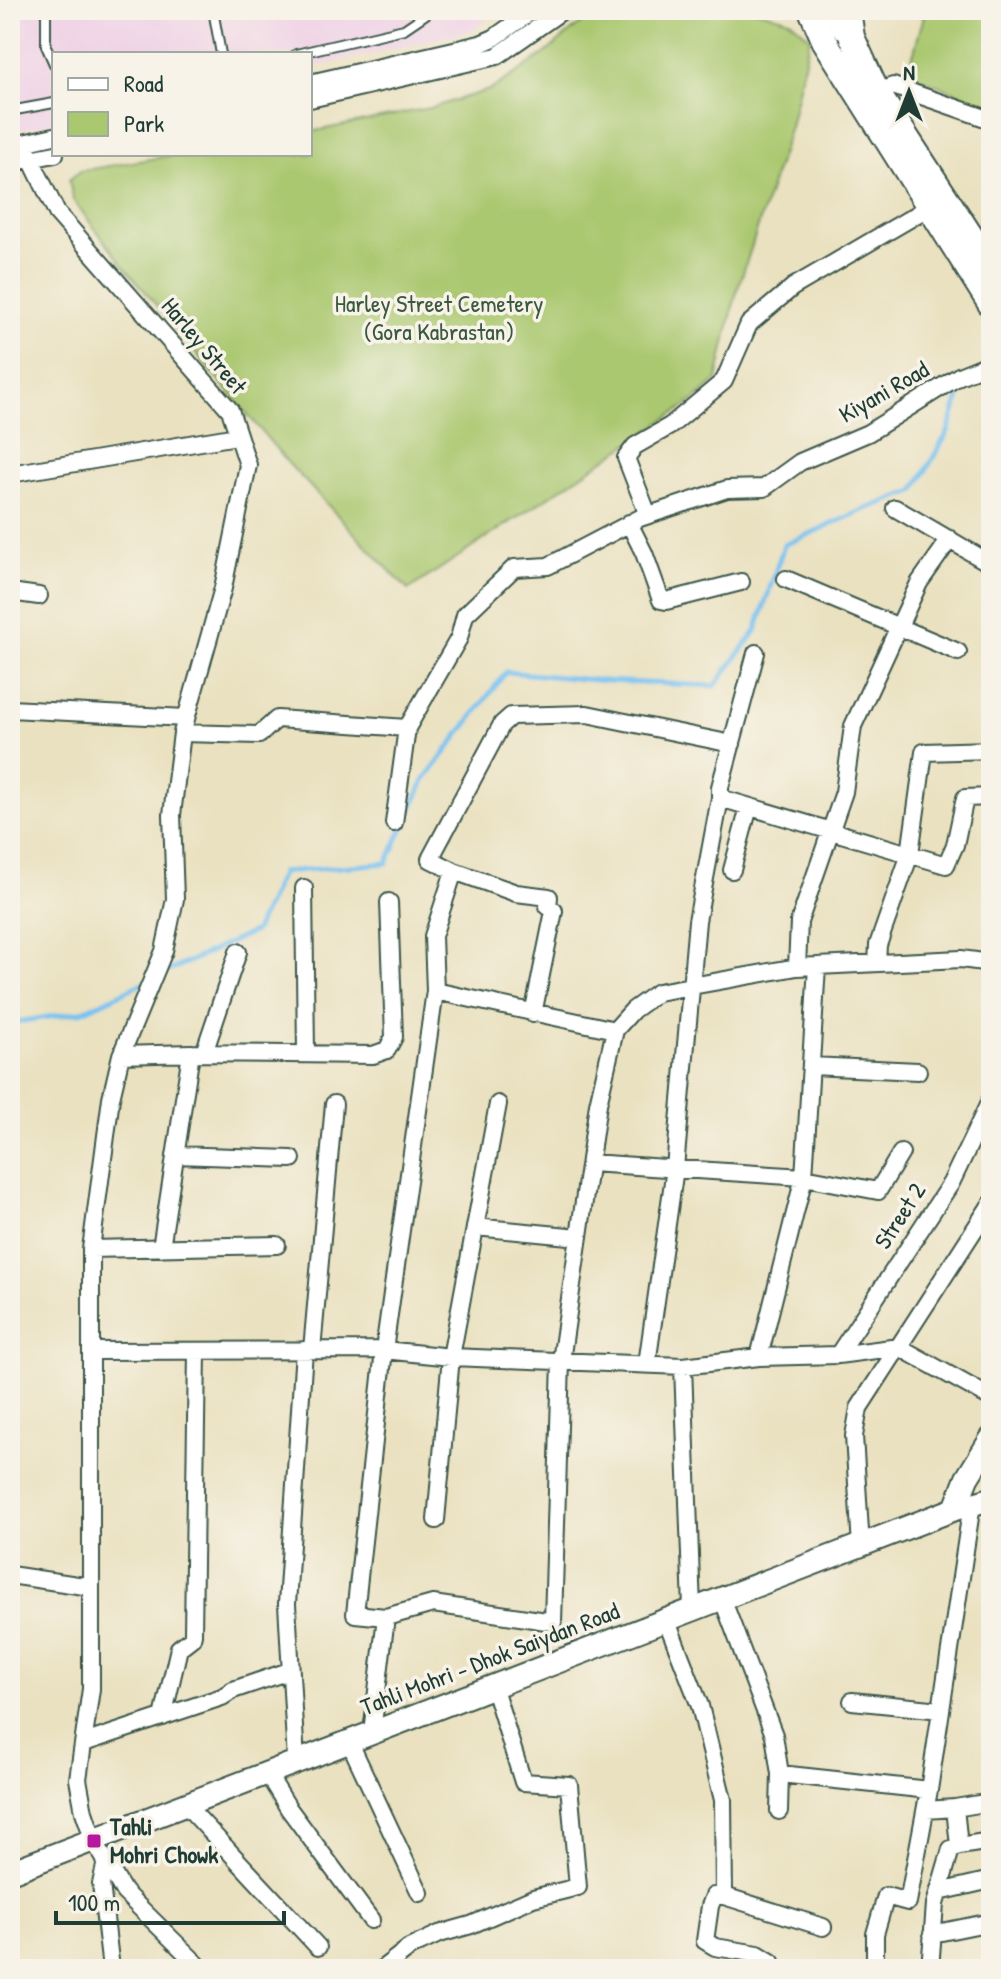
<svg xmlns="http://www.w3.org/2000/svg" width="1001" height="1979" font-family="'Patrick Hand',sans-serif">
<style>
.built{fill:#efd0e6}
.green{fill:#aac86f;stroke:#648252;stroke-width:2}
.lines{fill:none;stroke-linecap:round;stroke-linejoin:round}
.stream{stroke:#77c1f0;stroke-width:5}
.lane-casing{stroke:#3d5649;stroke-width:12}
.street-casing{stroke:#3d5649;stroke-width:20}
.secondary-casing{stroke:#3d5649;stroke-width:26}
.primary-casing{stroke:#3d5649;stroke-width:28}
.lane{stroke:#fff;stroke-width:8}
.street{stroke:#fff;stroke-width:16}
.secondary{stroke:#fff;stroke-width:22}
.primary{stroke:#fff;stroke-width:24}
.poi-dot{fill:#b5179e;stroke:#f7f3e8;stroke-width:3}
.labels{text-anchor:middle;stroke-width:7;stroke-linejoin:round;paint-order:stroke}
.park-label{font-size:24px;fill:#3b5940;stroke:#f7f3e8}
.street-label{font-size:24px;fill:#1f3d34;stroke:#f7f3e8}
.poi-label{font-size:24px;font-weight:bold;fill:#1f3d34;stroke:#f7f3e8;text-anchor:start}
</style>
<rect width="100%" height="100%" fill="#f7f3e8"/>
<filter id="ink" filterUnits="userSpaceOnUse"><feTurbulence type="fractalNoise" baseFrequency=".0125" numOctaves="2"/><feDisplacementMap in="SourceGraphic" scale="16" xChannelSelector="R" yChannelSelector="G"/><feConvolveMatrix kernelMatrix="1 2 1 2 8 2 1 2 1" color-interpolation-filters="sRGB"/></filter>
<filter id="wash" filterUnits="userSpaceOnUse"><feTurbulence type="fractalNoise" baseFrequency=".006" numOctaves="4" result="noise"/><feDisplacementMap in="SourceGraphic" scale="32" xChannelSelector="R" yChannelSelector="G"/><feGaussianBlur stdDeviation="1.8" result="paint"/><feColorMatrix in="noise" values="0 0 0 0 0 0 0 0 0 0 0 0 0 0 0 0 0 1.4 0 .05"/><feComposite in="paint" operator="in"/></filter>
<g filter="url(#wash)">
<rect width="100%" height="100%" fill="#eae1c0"/>
<path class="built" d="M10,10h484l-19,20 -165,38v-14h-256v69l-44,9z"/>
<path class="green" d="M597,10h160l33,10 20,17 -20,90 -55,171 -18,82 -24,21 -285,189 -120,-127 -160,-192 -55,-71 -4,-20 11,-9 100,-17h130v-22l124,-25 58,-18 51,-34z
M903,10h88v97l-83,-34 16,-57z"/>
<g class="lines">
<path class="stream" d="M160,975l95,-44 27,-59 105,-9 37,-82 82,-109 100,9 109,5 41,-55 28,-86 82,-36 48,-18 34,-59 11,-35
M10,1023l71,-11 62,-29"/>
</g>
</g>
<g filter="url(#ink)">
<g class="lines">
<defs>
<path id="lane" d="M46,10v36l8,18
M213,10l8,44
M296,54l108,-25 28,-19
M10,111l44,-8"/>
<path id="street" d="M832,10l9,20 10,7
M310,83l170,-39 14,-6 39,-28
M877,92l16,-6 98,34
M310,99l187,-43 66,-46
M23,143l34,70 173,197 18,55 -25,123 -41,145 -10,82 3,84 -11,52 -43,104 -10,43 -20,151v440l-13,90 6,33 10,29 30,51 78,77
M10,146l44,-10
M10,163l45,-9
M10,474l227,-38
M895,508l96,56
M648,515l-22,-57 9,-12 35,-20 54,-45 25,-57 44,-37 135,-79
M629,523l15,30 17,47 5,1 75,-19
M786,579l172,73
M10,592l29,4
M756,653l-36,134v11l226,67 9,-20 10,-47 26,-1
M10,709l176,9
M182,733l77,2 18,-16 130,9
M394,823l13,-95 52,-90 6,-23 49,-47 34,-2 92,-48 87,-29 37,-1 36,-26 68,-29 91,-57 32,-13
M732,870l17,-63
M304,888l2,165
M877,963l1,-18 32,-91 14,-102 67,-2
M797,967l2,-45 45,-130 9,-66 66,-143 31,-44
M435,991l180,39
M533,1014l21,-103 -6,-5 1,-9 -33,-4 -62,-22 -24,-12 72,-135 9,-8 76,-2 145,30
M204,1053l34,-101
M121,1055l70,-2 182,2 14,-5 7,-13 -5,-135
M811,1066l107,5
M175,1155l117,4
M590,1163l214,14 74,14 23,-38
M475,1227l104,10
M161,1248l30,-195
M91,1249l186,-4
M312,1350l22,-246
M92,1351l292,-1 67,7 232,9 76,-9 79,-2 61,-8 92,51
M838,1355l113,-172 40,-84
M759,1357l45,-180 13,-211
M647,1364l28,-196 22,-247 23,-123
M683,1366l9,243
M436,1520l15,-163 47,-253
M861,1547l-7,-111 5,-28 132,-204
M10,1575l81,12
M722,1598l52,137 6,39 -1,37
M386,1617l47,-13 120,18 8,-261 37,-257 17,-74 18,-20 25,-18 139,-25 164,-8 30,4
M666,1619l34,87 23,94 1,96
M852,1701l89,9
M163,1717l16,-69 13,-10 1,-4 4,-283
M372,1732l14,-115 -31,-3 29,-264 51,-359 -2,-55 21,-65
M349,1741l71,152
M84,1743l138,-46 11,-7 56,-19
M296,1762l-9,-158 17,-254
M267,1773l22,36 82,111
M780,1774l149,16
M186,1805l132,142
M955,1808l36,-6
M926,1810l29,-2 4,38 -8,3 -16,55 -5,65
M959,1846l32,-5
M106,1861l-5,23 10,85
M939,1892l52,-12
M932,1934l59,-12
M382,1969l27,-21 30,-14 32,-9 62,-27 45,-11 -9,-102 -46,-3 -30,-97
M770,1969l1,-7 -13,-8 -43,-7 -10,-6 5,-35 4,-10h10l99,31
M875,1969v-35l11,-38 22,6 21,-112 43,-286"/>
<path id="secondary" d="M955,1509l12,-31 24,-39
M10,1872l945,-363 36,-10"/>
<path id="primary" d="M811,10l13,30 167,265
M848,10l4,27 25,55 114,175"/>
</defs>
<use href="#lane" class="lane-casing"/>
<use href="#street" class="street-casing"/>
<use href="#secondary" class="secondary-casing"/>
<use href="#primary" class="primary-casing"/>
<use href="#lane" class="lane"/>
<use href="#street" class="street"/>
<use href="#secondary" class="secondary"/>
<use href="#primary" class="primary"/>
</g>
</g>
<rect class="poi-dot" x="86" y="1833" width="16" height="16" rx="4"/>
<g class="labels">
<g class="park-label">
<text x="439" y="312">Harley Street Cemetery<tspan x="439" dy="28">(Gora Kabrastan)</tspan></text>
</g>
<g class="street-label">
<text transform="translate(204 346) rotate(50)" y="8">Harley Street</text>
<text transform="translate(884 392) rotate(-30)" y="8">Kiyani Road</text>
<text transform="translate(900 1216) rotate(-57)" y="8">Street 2</text>
<text transform="translate(490 1659) rotate(-21)" y="8">Tahli Mohri - Dhok Saiydan Road</text>
</g>
<g class="poi-label">
<text x="110" y="1835">Tahli<tspan x="110" dy="28">Mohri Chowk</tspan></text>
</g>
</g>
<rect width="1001" height="1979" fill="none" stroke="#f7f3e8" stroke-width="40"/>
<rect x="52" y="52" width="260" height="104" fill="#f7f3e8" stroke="#a1aaa0" stroke-width="2"/>
<rect x="68" y="78" width="40" height="12" fill="#ffffff" stroke="#a1aaa0" stroke-width="2"/>
<text x="124" y="92" font-size="24" fill="#1f3d34">Road</text>
<rect x="68" y="112" width="40" height="24" fill="#aac86f" stroke="#a1aaa0" stroke-width="2"/>
<text x="124" y="132" font-size="24" fill="#1f3d34">Park</text>
<g transform="translate(909 92)" stroke="#f7f3e8" stroke-width="6" paint-order="stroke">
<path d="M0-6L14 30L0 20L-14 30Z" fill="#1f3d34"/>
<text y="-12" font-size="22" font-weight="bold" text-anchor="middle" fill="#1f3d34">N</text>
</g>
<path d="M56 1911v12h228v-12" fill="none" stroke="#1f3d34" stroke-width="4"/>
<text x="68" y="1911" font-size="24" fill="#1f3d34" stroke="#f7f3e8" stroke-width="6" paint-order="stroke">100 m</text>
</svg>
